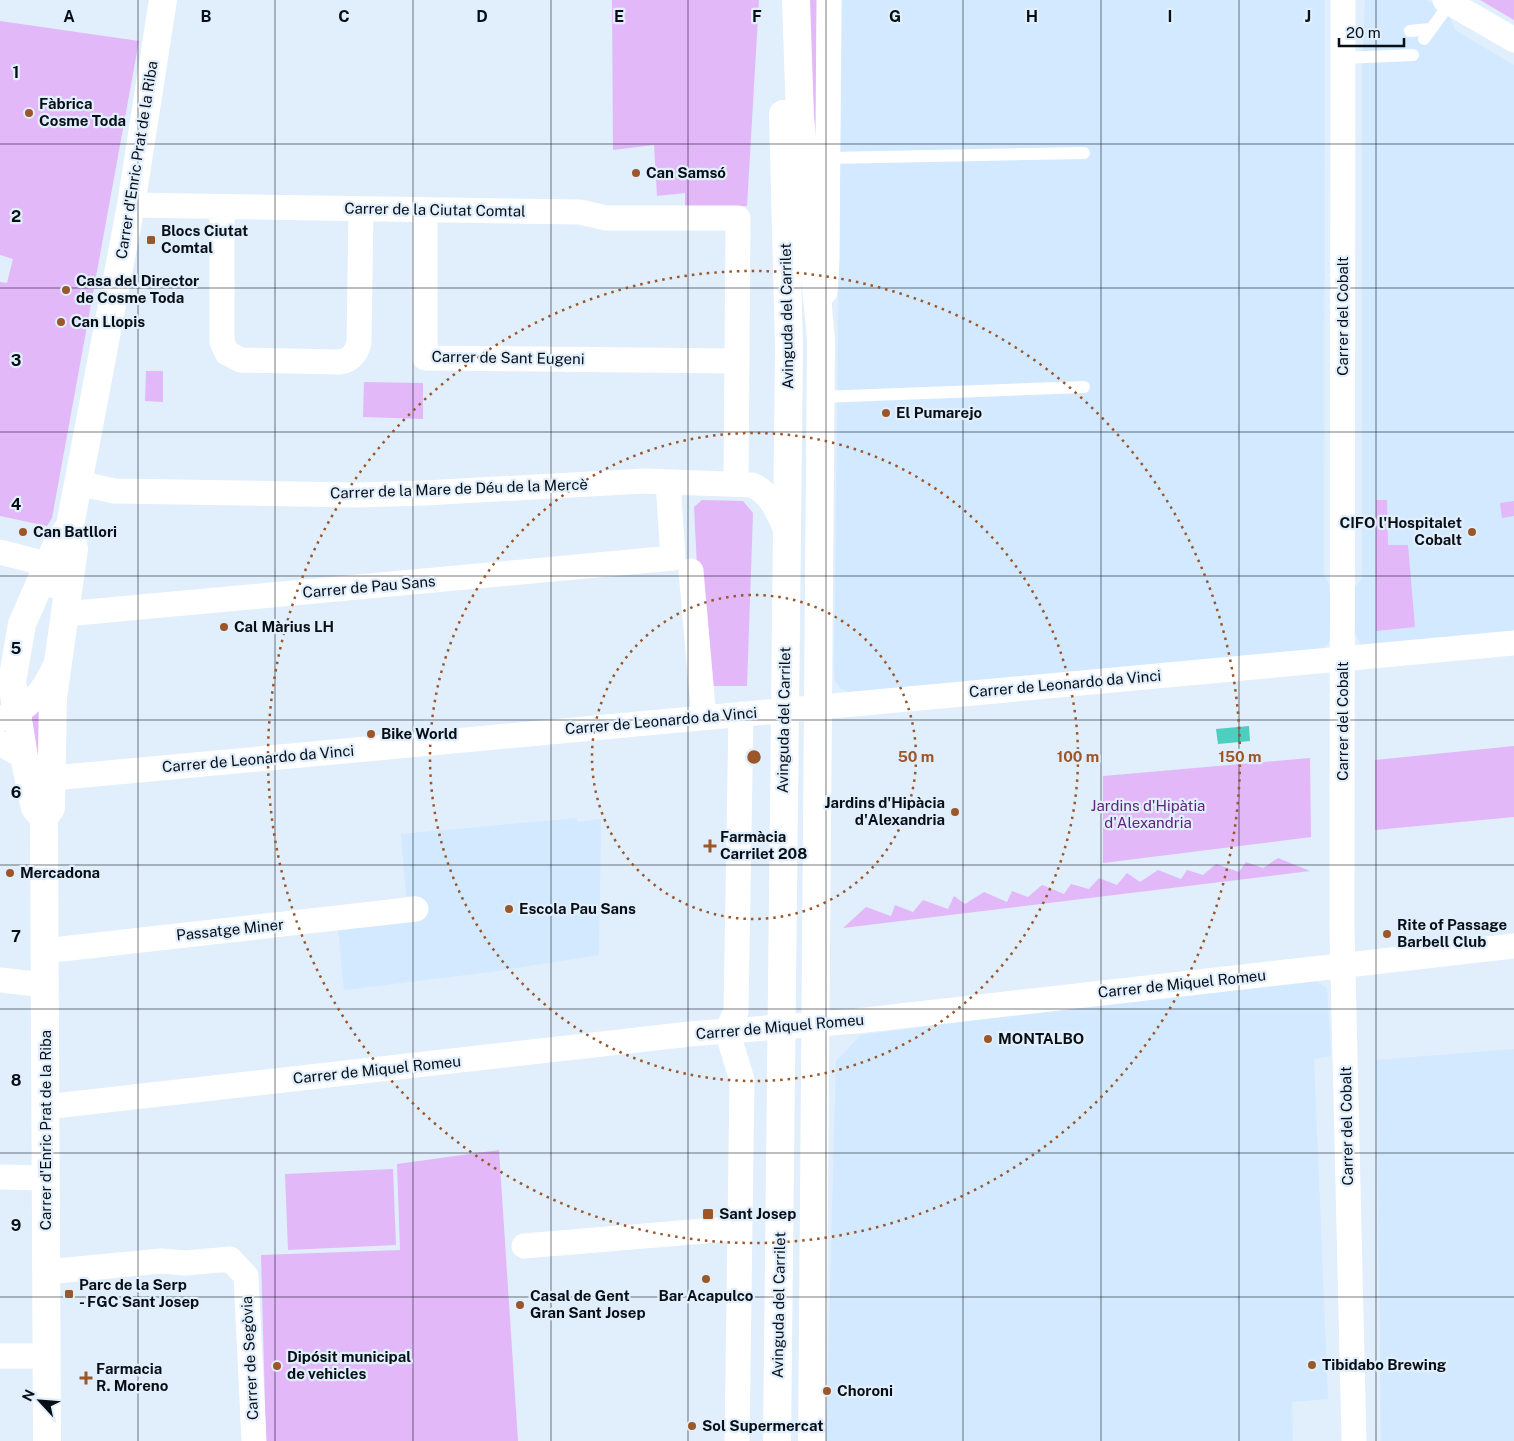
<svg xmlns="http://www.w3.org/2000/svg" width="1514" height="1441" font-family="'Public Sans',sans-serif">
<style>
.built{fill:#d2e9ff}
.green{fill:#e2b8f9}
.water{fill:#4ccfbe}
.lines{fill:none;stroke-linecap:round;stroke-linejoin:round}
.lane{stroke:#fff;stroke-width:12}
.street{stroke:#fff;stroke-width:25}
.secondary{stroke:#fff;stroke-width:28}
.grid{fill:none;stroke:#070e15;stroke-width:1;stroke-opacity:0.55}
.ring{fill:none;stroke:#9b562a;stroke-width:2.5;stroke-dasharray:2.5 5}
.poi-dot{fill:#9b562a;stroke:#e1eefc;stroke-width:2}
.labels{text-anchor:middle;stroke-width:4.5;stroke-linejoin:round;paint-order:stroke}
.poi-label{font-size:15px;font-weight:bold;fill:#070e15;stroke:#e1eefc;text-anchor:start}
.street-label{font-size:15px;fill:#070e15;stroke:#e1eefc}
.park-label{font-size:15px;fill:#5f237a;stroke:#e1eefc}
.grid-label{font-size:16px;text-anchor:middle;font-weight:bold;fill:#070e15;stroke:#e1eefc;stroke-width:4.5;stroke-linejoin:round;paint-order:stroke}
.centre{fill:#9b562a;stroke:#e1eefc;stroke-width:2.5}
.ring-label{font-size:15px;text-anchor:middle;font-weight:bold;fill:#9b562a;stroke:#e1eefc;stroke-width:4.5;stroke-linejoin:round;paint-order:stroke}
</style>
<rect width="100%" height="100%" fill="#e1eefc"/>
<path class="built" d="M842,0h483l-1,575 9,17 -3,49 -10,10 -470,42 -10,-5 -5,-7 -1,-10z
M1365,0h61l22,12 7,18 59,35v569l-143,13 -10,-3 -7,-12v-44l8,-9v-512z
M577,818v4l24,-3 -2,136 -109,17 -146,18 -6,-60 82,-9 -3,-25h-11l-5,-62z
M1309,977l18,11 4,68 -17,3 14,340 -36,3 1,39h-467l10,-380 25,-26z
M1514,1049v392h-133l-5,-381z"/>
<path class="green" d="M612,0h147l-12,206 -62,2v-15l-28,3 -3,-51 -41,5z
M804,0h13l-1,161z
M1480,0h34v20z
M0,21l139,20 -87,477 -5,8 -47,-10v-234l7,1 6,-24 -13,-4z
M146,371h17v31l-18,-1z
M364,382l59,1v36l-60,-2z
M702,500l41,1 10,12 -6,173h-34l-16,-119 -3,-60z
M1376,500h11l1,45h20l7,82 -39,4z
M1514,501v15l-12,2 -2,-15z
M42,703v73c-6,-23 -24,-57 0,-73z
M1514,746v71l-139,13v-70z
M1310,758l1,79 -208,26v-87z
M1278,858l32,13 -467,57 23,-21 25,9 4,-11 18,7 10,-12 25,9 6,-13 11,8 19,-12 23,10 5,-11 16,6 14,-12 22,9 7,-10 18,5 10,-11 18,7 10,-12 13,9 18,-12 23,9 6,-9 16,5 13,-11 23,8 7,-10 17,6z
M499,1150l19,291h-252l-5,-186 139,-5 -3,-86z
M393,1169l3,76 -108,5 -3,-76z"/>
<path class="water" d="M1249,726l1,15 -32,3 -2,-15z"/>
<g class="lines">
<path class="lane" d="M1410,31l20,-2
M1424,39l26,-36
M1343,58l70,-3
M828,158l256,-5
M820,397l264,-10"/>
<path class="street" d="M1343,0l-1,929 12,512
M1445,0l69,40
M131,205l449,7 26,6h132l-2,266
M222,207v135l5,11 14,7 98,2c11,-1 17,-8 20,-19l2,-134
M425,210v148l312,3
M825,292l2,-32 2,-260
M78,483l36,8 242,4 69,-2 219,-12 108,4c18,7 26,27 34,45
M0,552l39,10 16,24
M691,571l12,136
M65,614l608,-56 -5,-76
M0,719c29,-9 44,-28 56,-55
M0,743l24,14
M43,795l10,-17 1461,-135
M44,951l372,-42
M0,980l45,5
M45,1107l645,-73 167,-13 657,-75
M0,1177l46,1
M524,1246l216,-18
M46,1272l115,-11 25,2 44,-4 16,17 8,165
M0,1356h47
M737,1441l5,-361 -15,-49 9,-20 5,-297"/>
<path class="secondary" d="M796,0l4,117 21,222 -9,1102
M44,818l-9,-10 -11,-51 -12,-75 10,-58 35,-80 13,-18
M47,1441l-3,-615v-8l7,-10 2,-110 21,-149 -4,-23 61,-321 32,-205
M777,1441l12,-1094 -6,-233"/>
</g>
<path class="grid" d="M138,0v1441M275,0v1441M413,0v1441M551,0v1441M688,0v1441M826,0v1441M963,0v1441M1101,0v1441M1239,0v1441M1376,0v1441M0,144h1514M0,288h1514M0,432h1514M0,576h1514M0,720h1514M0,865h1514M0,1009h1514M0,1153h1514M0,1297h1514"/>
<g class="ring">
<circle cx="754" cy="757" r="162"/>
<circle cx="754" cy="757" r="324"/>
<circle cx="754" cy="757" r="486"/>
</g>
<g class="poi-dot">
<circle cx="29" cy="113" r="5"/>
<circle cx="636" cy="173" r="5"/>
<rect x="146" y="235" width="10" height="10" rx="2.5"/>
<circle cx="66" cy="290" r="5"/>
<circle cx="61" cy="322" r="5"/>
<circle cx="886" cy="413" r="5"/>
<circle cx="23" cy="532" r="5"/>
<circle cx="1472" cy="532" r="5"/>
<circle cx="224" cy="627" r="5"/>
<circle cx="371" cy="734" r="5"/>
<circle cx="955" cy="812" r="5"/>
<path d="M707.5 838.5h5v5h5v5h-5v5h-5v-5h-5v-5h5z"/>
<circle cx="10" cy="873" r="5"/>
<circle cx="509" cy="909" r="5"/>
<circle cx="1387" cy="934" r="5"/>
<circle cx="988" cy="1039" r="5"/>
<rect x="702" y="1208" width="12" height="12" rx="2.5"/>
<circle cx="706" cy="1279" r="5"/>
<rect x="64" y="1289" width="10" height="10" rx="2.5"/>
<circle cx="520" cy="1305" r="5"/>
<circle cx="1312" cy="1365" r="5"/>
<circle cx="277" cy="1366" r="5"/>
<path d="M83.5 1370.5h5v5h5v5h-5v5h-5v-5h-5v-5h5z"/>
<circle cx="827" cy="1391" r="5"/>
<circle cx="692" cy="1426" r="5"/>
</g>
<g class="labels">
<g class="poi-label">
<text x="39" y="109">Fàbrica<tspan x="39" dy="17">Cosme Toda</tspan></text>
<text x="646" y="178">Can Samsó</text>
<text x="161" y="236">Blocs Ciutat<tspan x="161" dy="17">Comtal</tspan></text>
<text x="76" y="286">Casa del Director<tspan x="76" dy="17">de Cosme Toda</tspan></text>
<text x="71" y="327">Can Llopis</text>
<text x="896" y="418">El Pumarejo</text>
<text x="1462" y="528" text-anchor="end">CIFO l'Hospitalet<tspan x="1462" dy="17">Cobalt</tspan></text>
<text x="33" y="537">Can Batllori</text>
<text x="234" y="632">Cal Màrius LH</text>
<text x="381" y="739">Bike World</text>
<text x="945" y="808" text-anchor="end">Jardins d'Hipàcia<tspan x="945" dy="17">d'Alexandria</tspan></text>
<text x="720" y="842">Farmàcia<tspan x="720" dy="17">Carrilet 208</tspan></text>
<text x="20" y="878">Mercadona</text>
<text x="519" y="914">Escola Pau Sans</text>
<text x="1397" y="930">Rite of Passage<tspan x="1397" dy="17">Barbell Club</tspan></text>
<text x="998" y="1044">MONTALBO</text>
<text x="719" y="1219">Sant Josep</text>
<text x="79" y="1290">Parc de la Serp<tspan x="79" dy="17">- FGC Sant Josep</tspan></text>
<text x="530" y="1301">Casal de Gent<tspan x="530" dy="17">Gran Sant Josep</tspan></text>
<text x="706" y="1301" text-anchor="middle">Bar Acapulco</text>
<text x="287" y="1362">Dipósit municipal<tspan x="287" dy="17">de vehicles</tspan></text>
<text x="1322" y="1370">Tibidabo Brewing</text>
<text x="96" y="1374">Farmacia<tspan x="96" dy="17">R. Moreno</tspan></text>
<text x="837" y="1396">Choroni</text>
<text x="702" y="1431">Sol Supermercat</text>
</g>
<g class="street-label">
<text transform="translate(137 160) rotate(-81)" y="5">Carrer d'Enric Prat de la Riba</text>
<text transform="translate(435 210) rotate(1)" y="5">Carrer de la Ciutat Comtal</text>
<text transform="translate(787 316) rotate(-91)" y="5">Avinguda del Carrilet</text>
<text transform="translate(1343 316) rotate(-90)" y="5">Carrer del Cobalt</text>
<text transform="translate(508 358) rotate(1)" y="5">Carrer de Sant Eugeni</text>
<text transform="translate(459 489) rotate(-2)" y="5">Carrer de la Mare de Déu de la Mercè</text>
<text transform="translate(369 587) rotate(-5)" y="5">Carrer de Pau Sans</text>
<text transform="translate(1065 684) rotate(-5)" y="5">Carrer de Leonardo da Vinci</text>
<text transform="translate(784 720) rotate(-89)" y="5">Avinguda del Carrilet</text>
<text transform="translate(661 721) rotate(-5)" y="5">Carrer de Leonardo da Vinci</text>
<text transform="translate(1343 721) rotate(-90)" y="5">Carrer del Cobalt</text>
<text transform="translate(258 759) rotate(-5)" y="5">Carrer de Leonardo da Vinci</text>
<text transform="translate(230 930) rotate(-6)" y="5">Passatge Miner</text>
<text transform="translate(1182 984) rotate(-6)" y="5">Carrer de Miquel Romeu</text>
<text transform="translate(780 1027) rotate(-5)" y="5">Carrer de Miquel Romeu</text>
<text transform="translate(377 1070) rotate(-6)" y="5">Carrer de Miquel Romeu</text>
<text transform="translate(1347 1126) rotate(-91)" y="5">Carrer del Cobalt</text>
<text transform="translate(46 1130) rotate(-90)" y="5">Carrer d'Enric Prat de la Riba</text>
<text transform="translate(779 1305) rotate(-89)" y="5">Avinguda del Carrilet</text>
<text transform="translate(250 1358) rotate(-93)" y="5">Carrer de Segòvia</text>
</g>
<g class="park-label">
<text x="1148" y="811">Jardins d'Hipàtia<tspan x="1148" dy="17">d'Alexandria</tspan></text>
</g>
</g>
<g class="grid-label">
<text x="69" y="22">A</text>
<text x="206" y="22">B</text>
<text x="344" y="22">C</text>
<text x="482" y="22">D</text>
<text x="619" y="22">E</text>
<text x="757" y="22">F</text>
<text x="895" y="22">G</text>
<text x="1032" y="22">H</text>
<text x="1170" y="22">I</text>
<text x="1308" y="22">J</text>
<text x="16" y="78">1</text>
<text x="16" y="222">2</text>
<text x="16" y="366">3</text>
<text x="16" y="510">4</text>
<text x="16" y="654">5</text>
<text x="16" y="798">6</text>
<text x="16" y="942">7</text>
<text x="16" y="1086">8</text>
<text x="16" y="1231">9</text>
</g>
<circle cx="754" cy="757" r="8" class="centre"/>
<g class="ring-label">
<text x="916" y="762">50 m</text>
<text x="1078" y="762">100 m</text>
<text x="1240" y="762">150 m</text>
</g>
<g transform="translate(40 1401) rotate(296)" stroke="#e1eefc" stroke-width="4" paint-order="stroke">
<path d="M0-4L9 19L0 12L-9 19Z" fill="#070e15"/>
<text y="-8" font-size="14" font-weight="bold" text-anchor="middle" fill="#070e15">N</text>
</g>
<path d="M1339 38v8h65v-8" fill="none" stroke="#070e15" stroke-width="2.5"/>
<text x="1346" y="38" font-size="15" fill="#070e15" stroke="#e1eefc" stroke-width="4" paint-order="stroke">20 m</text>
</svg>
